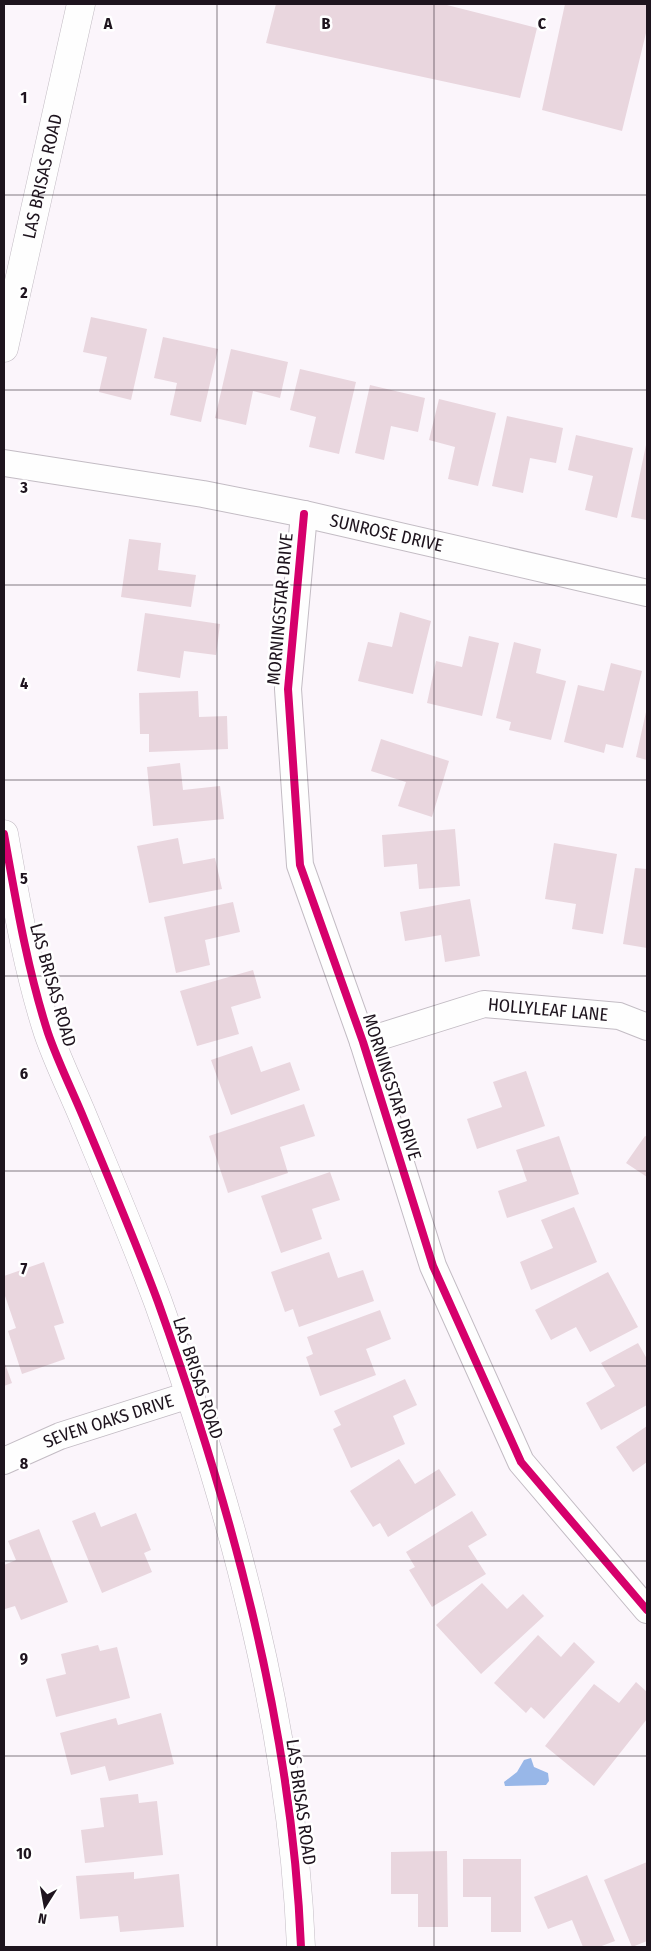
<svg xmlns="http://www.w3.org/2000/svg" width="651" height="1951" font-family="'Fira Sans Condensed',sans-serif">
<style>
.water{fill:#98b7e8}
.building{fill:#e9d6de}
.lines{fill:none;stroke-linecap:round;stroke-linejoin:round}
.minor-casing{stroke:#c3bcc4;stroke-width:28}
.tertiary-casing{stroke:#c3bcc4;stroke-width:29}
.minor{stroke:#fefefe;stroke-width:26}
.tertiary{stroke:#fefefe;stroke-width:28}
.cycleway-casing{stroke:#fff;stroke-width:11}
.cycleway{stroke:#d6006c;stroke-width:8}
.grid{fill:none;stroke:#1e141e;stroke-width:1;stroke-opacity:0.55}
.labels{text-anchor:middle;stroke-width:5;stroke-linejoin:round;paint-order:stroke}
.street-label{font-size:18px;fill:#1e141e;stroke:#fff}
.grid-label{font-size:16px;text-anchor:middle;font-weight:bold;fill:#1e141e;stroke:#fff;stroke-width:5;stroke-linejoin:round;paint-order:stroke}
</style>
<rect width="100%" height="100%" fill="#fbf5fb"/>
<path class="water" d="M531,1758l3,9 14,6 1,8 -3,4 -41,1 -1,-4 13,-10 7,-12z"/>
<path class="building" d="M276,4h167l94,24 -17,70 -254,-55z
M565,4h82v25l-25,102 -80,-21z
M91,317l56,12 -16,71 -32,-8 8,-35 -24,-5z
M163,337l55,12 -17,73 -31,-7 7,-32 -23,-5z
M231,349l57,13 -8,36 -27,-7 -7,34 -31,-7z
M300,369l56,13 -17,72 -30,-7 7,-30 -26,-7z
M370,385l55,13 -7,34 -27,-6 -7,34 -29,-7z
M439,399l57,14 -18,73 -30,-7 7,-32 -26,-7z
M507,416l56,12 -7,35 -26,-5 -7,35 -31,-7z
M576,435l57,13 -16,70 -32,-8 8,-34 -25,-6z
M646,445h1v75l-16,-3z
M129,539l32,4 -3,27 38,5 -5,32 -70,-10z
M400,612l31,9 -18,73 -55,-13 10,-39 24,5z
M145,613l75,11 -4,31 -32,-4 -4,27 -43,-7z
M469,636l30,7 -17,73 -55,-13 9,-42 26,6z
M514,642l27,7 -5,24 30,8 -15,59 -42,-10 2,-8 -15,-4z
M611,663l31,8 -19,77 -17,-4 -2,9 -40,-11 14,-57 26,6z
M198,691l1,26 28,-1 1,33 -79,3v-18h-9l-1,-41z
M646,712h1v48l-11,-3z
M381,739l68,22 -17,56 -34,-11 8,-24 -35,-11z
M180,763l3,27 37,-4 4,33 -71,7 -6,-59z
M455,829l5,57 -41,3 -2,-25 -33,3 -2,-32z
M178,838l5,26 32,-6 7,31 -73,14 -12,-57z
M554,843l63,11 -14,80 -31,-5 4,-25 -31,-5z
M635,868l12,1v79l-24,-4z
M470,899l10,57 -35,6 -4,-27 -36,6 -5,-29z
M233,902l7,30 -35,8 5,25 -34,8 -12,-56z
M253,970l8,28 -30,9 8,27 -42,12 -17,-55z
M252,1046l9,26 29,-10 10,28 -69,25 -20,-55z
M526,1071l19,55 -68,23 -10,-30 35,-12 -9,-25z
M304,1104l11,32 -35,11 8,26 -60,20 -19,-57z
M559,1136l20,58 -72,24 -9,-27 29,-10 -11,-31z
M645,1136l2,1v40l-21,-14z
M330,1172l10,28 -28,9 10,30 -41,14 -20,-57z
M574,1207l23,55 -66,28 -11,-28 33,-14 -12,-28z
M329,1252l9,26 25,-8 11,31 -75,26 -6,-18 -8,3 -14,-40z
M44,1262l20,61 -10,3 11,33 -43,15 -14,-43 8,-3 -12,-35v-17z
M608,1272l30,55 -48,25 -14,-25 -25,13 -16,-30z
M380,1310l11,29 -25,10 10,26 -56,21 -14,-39 7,-3 -6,-17z
M638,1343l9,16v46l-46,25 -15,-27 29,-17 -14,-23z
M4,1361l8,22 -8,3z
M405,1379l12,26 -24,11 12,28 -54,24 -18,-39 8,-4 -7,-14z
M647,1426v36l-14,10 -17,-25z
M399,1459l16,25 24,-15 17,26 -68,42 -8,-14 -7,4 -23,-36z
M472,1511l15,24 -19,11 18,28 -54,33 -23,-37 6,-3 -9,-15z
M95,1512l6,15 35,-14 15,37 -7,3 8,19 -50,21 -30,-72z
M39,1529l29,73 -47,18 -6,-14 -10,3 -1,-4v-40l12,-5 -8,-19z
M482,1583l25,26 16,-15 21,22 -63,58 -45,-49z
M538,1635l23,22 13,-15 21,20 -51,57 -13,-12 -5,6 -32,-30z
M98,1645l2,6 17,-4 13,51 -74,19 -10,-38 20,-5 -5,-20z
M636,1682l11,10v27l-53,67 -49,-40 49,-62 25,19z
M161,1713l13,51 -65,17 -4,-15 -34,9 -11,-42 56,-15 2,7z
M138,1794l1,9 18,-2 6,54 -78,8 -4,-33 23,-3 -4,-29z
M447,1851l1,76h-30v-33h-27v-42z
M463,1859h58v73h-30v-35h-28z
M647,1862v79l-15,6 -28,-67z
M134,1872v7l45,-5 5,53 -64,5 -2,-16 -38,3 -4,-43z
M587,1875l28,66 -16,6h-16l-11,-27 -24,9 -14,-32z"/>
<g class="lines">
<defs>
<g id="minor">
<path id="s1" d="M4,463l199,31 101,20 343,79"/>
<path d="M304,514l-16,175 12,176 63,177 70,224 88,196 126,148"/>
<path id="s2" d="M363,1042l121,-38 135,12 28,11"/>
<path id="s3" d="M4,1461l56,-25 129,-41"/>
</g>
<g id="tertiary">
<path id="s4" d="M4,348l77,-344"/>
<path d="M4,834c12,67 23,134 44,199 10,29 24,57 36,86 25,60 51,121 74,183 74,207 134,425 143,645"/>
</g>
</defs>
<use href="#minor" class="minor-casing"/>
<use href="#tertiary" class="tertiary-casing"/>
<use href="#minor" class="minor"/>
<use href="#tertiary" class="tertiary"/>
<defs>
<path id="cycleway" d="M304,514l-16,175 12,176 63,177 70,224 88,196 126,148
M4,834c12,67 23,134 44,199 10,29 24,57 36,86 25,60 51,121 74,183 74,207 134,425 143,645"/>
</defs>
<use href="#cycleway" class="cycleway-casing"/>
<use href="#cycleway" class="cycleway"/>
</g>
<path class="grid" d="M217,4v1943M434,4v1943M4,195h643M4,390h643M4,585h643M4,780h643M4,976h643M4,1171h643M4,1366h643M4,1561h643M4,1756h643"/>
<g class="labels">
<g class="street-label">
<text dy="6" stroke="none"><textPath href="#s4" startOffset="176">LAS BRISAS ROAD</textPath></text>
<text dy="6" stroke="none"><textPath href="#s1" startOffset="389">SUNROSE DRIVE</textPath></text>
<text transform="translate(280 609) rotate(-85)" y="6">MORNINGSTAR DRIVE</text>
<text transform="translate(53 985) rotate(74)" y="6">LAS BRISAS ROAD</text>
<text dy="6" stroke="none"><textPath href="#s2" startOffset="191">HOLLYLEAF LANE</textPath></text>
<text transform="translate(392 1087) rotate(72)" y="6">MORNINGSTAR DRIVE</text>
<text transform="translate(198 1378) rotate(72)" y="6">LAS BRISAS ROAD</text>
<text dy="6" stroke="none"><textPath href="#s3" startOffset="112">SEVEN OAKS DRIVE</textPath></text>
<text transform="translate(301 1802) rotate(82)" y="6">LAS BRISAS ROAD</text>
</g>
</g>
<g class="grid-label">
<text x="108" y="29">A</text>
<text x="326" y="29">B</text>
<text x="542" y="29">C</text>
<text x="24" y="103">1</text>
<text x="24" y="298">2</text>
<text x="24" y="493">3</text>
<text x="24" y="689">4</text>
<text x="24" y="884">5</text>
<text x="24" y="1079">6</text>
<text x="24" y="1274">7</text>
<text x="24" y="1469">8</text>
<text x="24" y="1664">9</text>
<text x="24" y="1859">10</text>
</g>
<rect width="651" height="1951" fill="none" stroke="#1e141e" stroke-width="10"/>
<g transform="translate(45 1906) rotate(191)" stroke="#ffffff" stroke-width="4" paint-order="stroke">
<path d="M0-4L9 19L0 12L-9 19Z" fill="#1e141e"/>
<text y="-8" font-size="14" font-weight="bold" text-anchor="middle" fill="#1e141e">N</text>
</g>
</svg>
